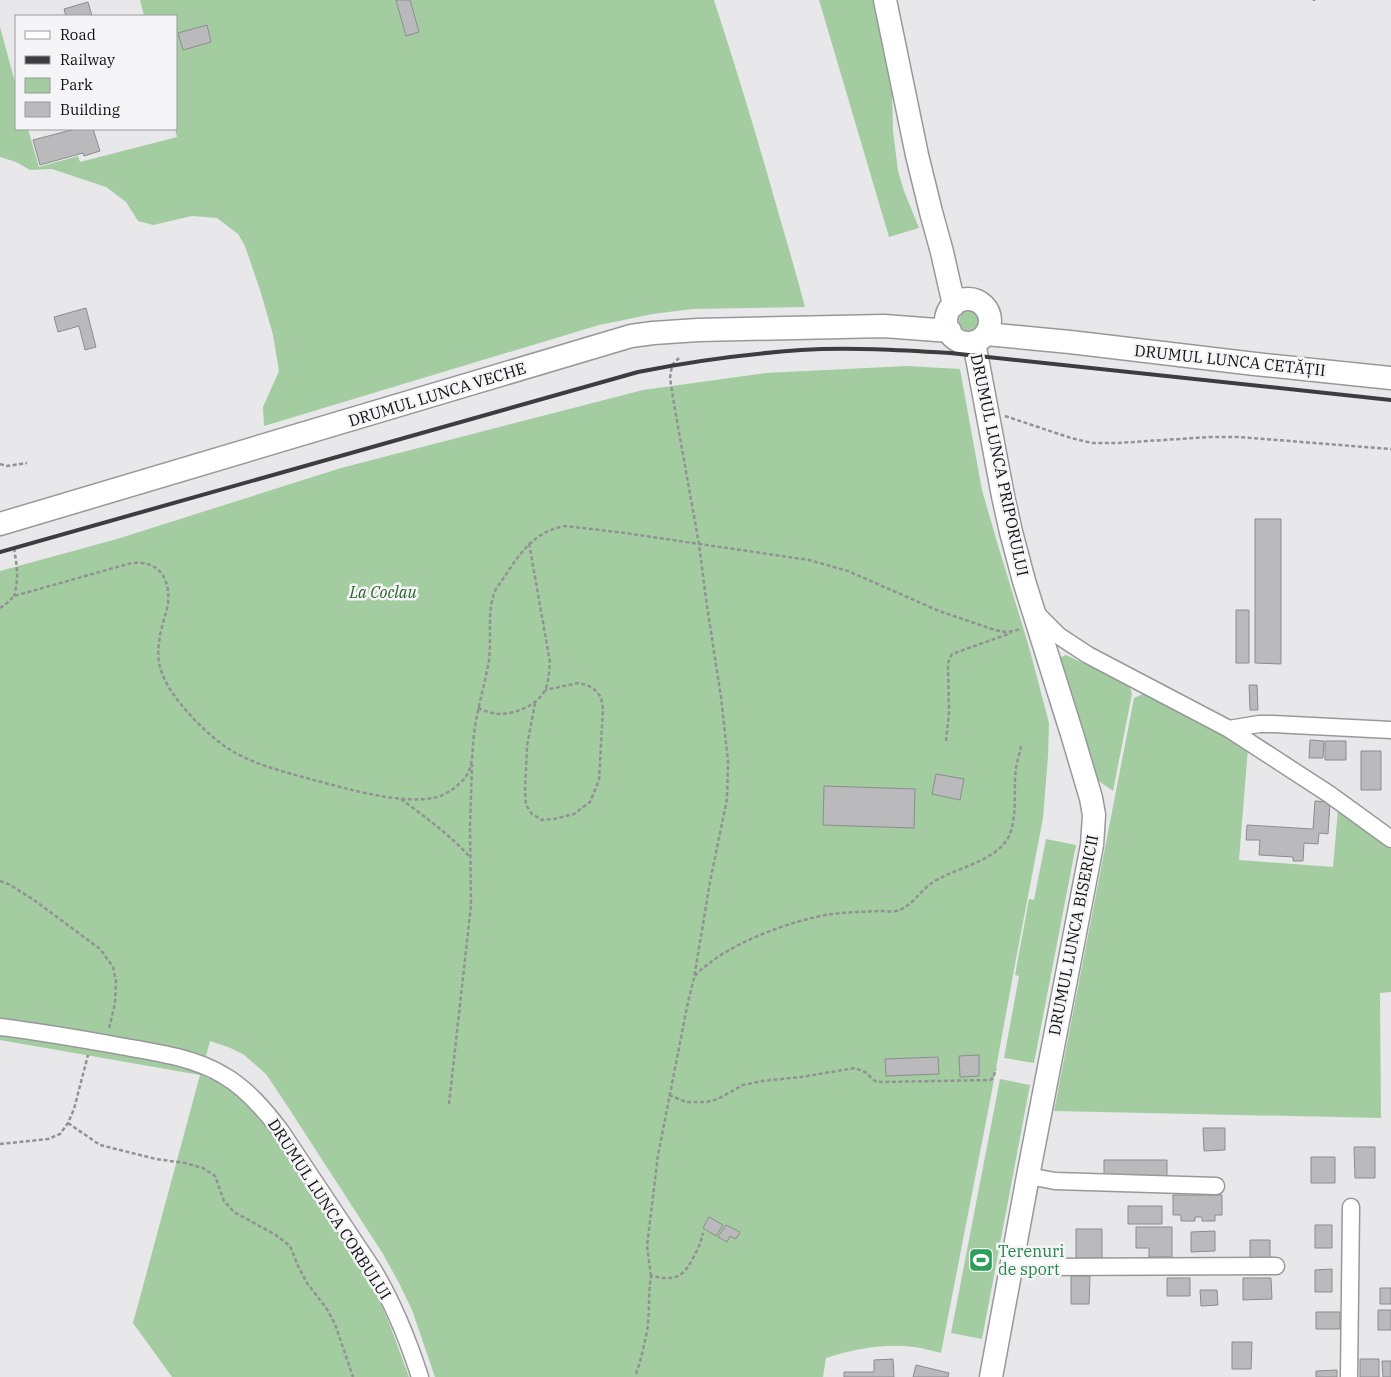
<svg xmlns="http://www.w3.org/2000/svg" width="1391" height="1377" font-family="'IBM Plex Serif',serif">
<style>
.green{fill:#a3cca1}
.building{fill:#bababd;stroke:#8c8c8f}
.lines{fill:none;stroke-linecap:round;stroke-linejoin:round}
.street-casing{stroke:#98989b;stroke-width:19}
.secondary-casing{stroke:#98989b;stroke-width:25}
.path{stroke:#929294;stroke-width:2.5;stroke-dasharray:4 2.5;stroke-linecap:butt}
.street{stroke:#fff;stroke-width:16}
.secondary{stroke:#fff;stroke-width:22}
.rail{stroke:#3d3d3f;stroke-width:4}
.labels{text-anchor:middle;stroke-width:5;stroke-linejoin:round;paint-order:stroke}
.street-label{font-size:16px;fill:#0f0f10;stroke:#f5f5f8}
.park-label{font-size:16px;font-style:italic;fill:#29642a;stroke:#f5f5f8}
.leisure-label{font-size:16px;fill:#27864d;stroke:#f5f5f8;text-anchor:start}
</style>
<rect width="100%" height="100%" fill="#e8e8eb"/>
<path class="green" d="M140,0h574c23,71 45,143 65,215 9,31 18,61 26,92l-113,2 -39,5 -54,11 -335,101 -1,-19 16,-36 -6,-36 -12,-42 -16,-47 -7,-12 -21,-16 -25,-2 -39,9 -15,-4 -12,-19 -20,-15 -54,-18 -22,1 -14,-8 -16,-5v-130l16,59v43h12l11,38 39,-11 2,6 97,-25 -2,-8h1v-113h-32z
M819,0h58l15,87 1,44 5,40 6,20 15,37 -30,9z
M959 321a10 10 0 1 1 20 0a10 10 0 1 1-20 0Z
M906,366l54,3 22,121 15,52 32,105 20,76 -1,33 -5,62 -27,141 -26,142 -49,252c-9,-2 -18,-5 -27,-6 -30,-4 -60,2 -88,11l-3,19h-388l-23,-67 -13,-27 -16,-29 -95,-147 -22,-33 -23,-20 -15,-7 -18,-6 -9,34c9,4 19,7 27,13 42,32 67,80 96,123 20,31 42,61 58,95 10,23 18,47 27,71h-237l-39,-54 67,-248 -200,-35v-469l117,-32 224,-71 302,-78 122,-17z
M1066,655l58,28 6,4 2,7 -19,97 -17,-12 -37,-117 2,-5z
M1145,693l103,55 -9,112 94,7 5,-58 53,40v143l-11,1 1,125 -327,-7 80,-413z
M1046,839l30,6 -42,218 -30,-5 15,-82 -4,-1 14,-76 5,1z
M1000,1079l30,6 -48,254 -31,-6z"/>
<path class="building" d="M396,0h14l9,32 -13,4z
M88,2l4,14h-26l-2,-7z
M207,25l4,17 -28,8 -5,-17z
M75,129h18l7,22 -16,5 -1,-3 -43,12 -7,-25z
M86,308l10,39 -11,3 -6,-24 -21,6 -4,-15z
M1255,519h26v145l-26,-1z
M1236,610h13v53h-13z
M1249,685h8l1,25h-8z
M1310,740l14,1 -1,17h-14z
M1325,741h21v19h-21z
M1361,751h20v39h-20z
M936,774l28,5 -4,21 -28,-6z
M824,786l91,3 -1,39 -91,-3z
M1315,801l15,1 -2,32 -9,-1 -1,11 -14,-1 -1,18h-10v-4l-34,-2 1,-15h-14l1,-15 66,4z
M979,1055v21l-19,1 -1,-21z
M938,1057l1,17 -53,2 -1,-17z
M1203,1128h22v22l-21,1z
M1354,1147h21v31h-20z
M1311,1157h24v26h-24z
M1104,1160h63v17h-63z
M1173,1195h49v20h-7v6h-13v-4h-7v4h-14v-6h-8z
M1128,1206h34v18h-34z
M709,1217l14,8 -7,11 -13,-8z
M726,1225l14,7 -4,7 -6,-3 -3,6 -9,-5z
M1315,1225h17v23h-17z
M1136,1227h36v30h-23v-9h-13z
M1076,1229h26v29h-26z
M1215,1231v20l-24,1v-20z
M1250,1240h20v18h-20z
M1332,1269v23h-17v-22z
M1071,1276h19l-1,28h-18z
M1167,1278h23v18h-23z
M1243,1278h28l1,21 -29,1z
M1380,1288h11v16h-11z
M1200,1290h17l1,15 -17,1z
M1378,1310h13v20h-13z
M1316,1312h24v17h-24z
M1232,1342h20l-1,27h-19z
M893,1359l1,18h-50v-5h30v-12z
M1360,1359h19v18h-19z
M1382,1361h9v16h-8z
M916,1365l33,8 -1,4h-35z
M1337,1370v7h-21v-6z"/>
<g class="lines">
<defs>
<path id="street" d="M1036,613l23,23 29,19 141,74 100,65 62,45
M1229,729l30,-5h14l118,6
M0,1027c40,5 81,12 120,19 34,6 73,11 103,29 23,13 41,34 57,55l94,141c20,34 34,69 46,106
M1028,1176l27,5 161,5
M1011,1265l28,2 237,-1
M1349,1377l2,-170"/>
<path id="secondary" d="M885,0l32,155 14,57 11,40 12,53
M946 321a22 22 0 1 1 44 0a22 22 0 1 1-44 0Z
M986,334l84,8 185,22 136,14
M974,342l29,154 8,36 13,49 48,153 19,64 3,17 -2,30 -64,331 -37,201
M0,524l631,-188 22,-3 45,-3 186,-4 66,5"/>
</defs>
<use href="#street" class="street-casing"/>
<use href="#secondary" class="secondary-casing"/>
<path class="path" d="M1314,1v-1
M1005,416l66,22 21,5h26l91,-6h29l153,12
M0,464l7,2 20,-3
M14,548c3,18 5,31 0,48
M0,608l7,-5 7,-7 114,-32c4,-1 10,-2 15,-1 20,3 27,21 25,40 -2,13 -8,26 -9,40 -2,13 0,25 6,37 10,22 43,56 64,69 25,16 56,23 85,31 34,9 84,24 119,18 12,-2 24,-11 32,-20 9,-13 7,-29 9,-44 3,-25 11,-50 15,-74 3,-25 -3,-49 7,-71 20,-28 33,-57 69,-63l60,7 184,27 39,11 91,40 56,19 10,2 9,-1 6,-2
M535,703l-8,43 -2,45 1,14 6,9 10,6 12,-1 20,-5 16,-12 9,-22 4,-71 -2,-12 -7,-8 -7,-4 -9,-2 -33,7
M478,708c7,3 15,6 23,6 16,-1 38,-9 45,-26 3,-8 3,-17 4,-26l-21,-119
M946,741l3,-28 -1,-50 4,-9 59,-21
M401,799c24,18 48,35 68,57
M0,881l10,4 24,15 66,49 13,18 3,14 -1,22 -6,26
M695,976c28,-31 96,-56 137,-62 15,-2 30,-2 45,-3 6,0 14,1 19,0 15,-4 22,-17 33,-26 22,-17 67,-22 80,-49 9,-21 4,-46 7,-68 1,-7 4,-15 5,-22
M669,1095l17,7h21l11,-3 25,-14 19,-4 39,-4 54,-9 10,4 10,9 6,1 109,-2 3,-2 3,-9
M449,1104l22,-199 -1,-79 2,-62
M68,1123l32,22 56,14 29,4 18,5 12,8 9,25 10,11 42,23 14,11 8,20 9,17 20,26 8,15 18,53
M0,1144l48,-5 12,-5 8,-11 6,-14 14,-54
M651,1276l-4,-30 11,-91 30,-153 6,-24 16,-96 17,-83 1,-38 -7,-64 -15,-98 -7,-55 -24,-134 -5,-32 2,-13 7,-7
M636,1374c5,-14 8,-28 11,-43 3,-18 1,-37 4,-55 25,5 32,2 43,-20 4,-7 7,-14 9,-23"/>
<use href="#street" class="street"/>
<use href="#secondary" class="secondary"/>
<path class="rail" d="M0,552l638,-180c54,-11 108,-18 163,-22 49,-3 99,0 149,3l441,47"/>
</g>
<defs>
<symbol id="stadium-square" viewBox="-11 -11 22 22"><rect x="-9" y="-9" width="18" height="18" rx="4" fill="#2e9e5b" stroke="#f5f5f8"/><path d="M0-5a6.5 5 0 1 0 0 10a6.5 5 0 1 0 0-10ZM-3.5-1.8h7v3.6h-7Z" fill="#fff"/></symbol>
</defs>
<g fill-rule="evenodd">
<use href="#stadium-square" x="967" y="1246" width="28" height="28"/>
</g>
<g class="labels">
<g class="street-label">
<text transform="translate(1230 360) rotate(6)" y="6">DRUMUL LUNCA CETĂȚII</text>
<text transform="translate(437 394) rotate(-17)" y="6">DRUMUL LUNCA VECHE</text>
<text transform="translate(1000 465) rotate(78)" y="6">DRUMUL LUNCA PRIPORULUI</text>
<text transform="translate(1073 935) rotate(-79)" y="6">DRUMUL LUNCA BISERICII</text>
<text transform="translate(330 1209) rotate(57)" y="6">DRUMUL LUNCA CORBULUI</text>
</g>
<g class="park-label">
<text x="383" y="598">La Coclau</text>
</g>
<g class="leisure-label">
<text x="998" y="1257">Terenuri<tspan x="998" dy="18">de sport</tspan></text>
</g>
</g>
<rect x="15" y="15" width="162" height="115" fill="#f5f5f8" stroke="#99999b"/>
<rect x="25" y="31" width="25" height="8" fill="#ffffff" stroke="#99999b"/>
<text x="60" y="40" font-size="15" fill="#0f0f10">Road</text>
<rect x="25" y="56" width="25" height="8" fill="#3d3d3f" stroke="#99999b"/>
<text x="60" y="65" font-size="15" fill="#0f0f10">Railway</text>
<rect x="25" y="78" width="25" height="15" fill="#a3cca1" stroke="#99999b"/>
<text x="60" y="90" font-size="15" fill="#0f0f10">Park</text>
<rect x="25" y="102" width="25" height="15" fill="#bababd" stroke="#99999b"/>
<text x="60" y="115" font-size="15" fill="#0f0f10">Building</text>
</svg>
